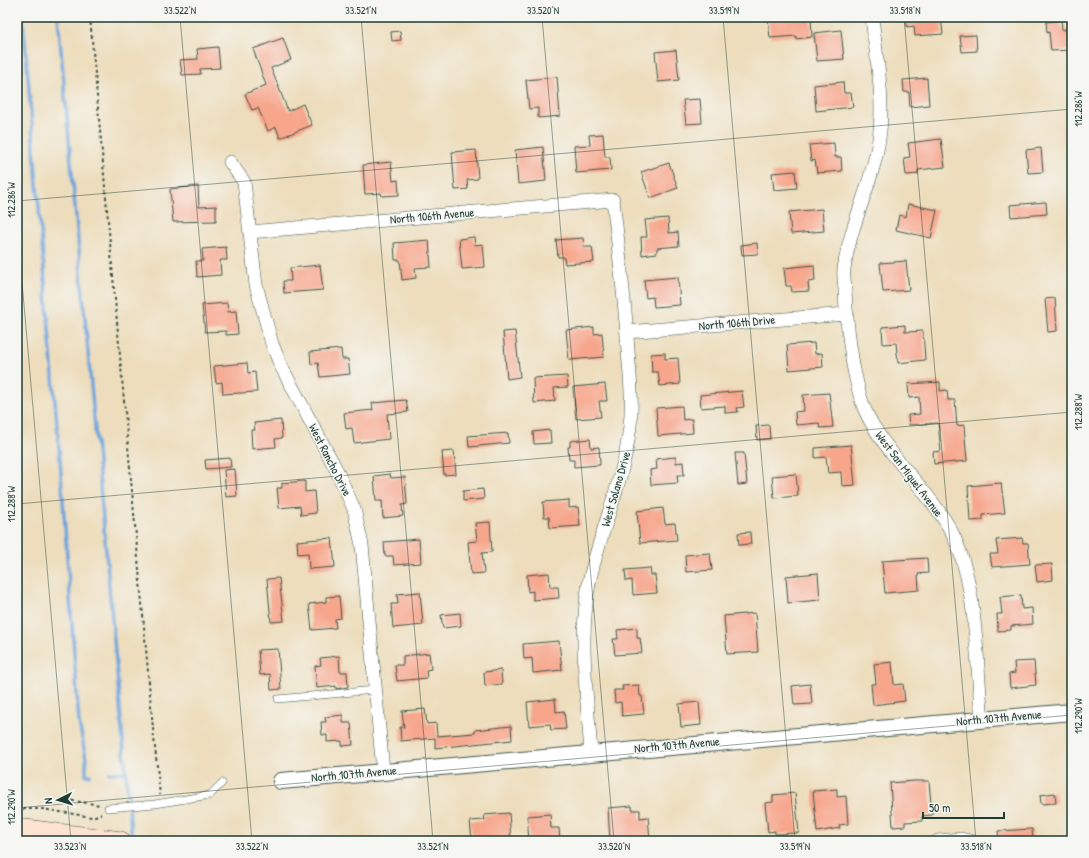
<svg xmlns="http://www.w3.org/2000/svg" width="1089" height="858" font-family="'Patrick Hand',sans-serif">
<style>
.lines{fill:none;stroke-linecap:round;stroke-linejoin:round}
.stream{stroke:#6ea3db;stroke-width:3.5}
.building{fill:#f7a68c}
.service-casing{stroke:#3e5548;stroke-width:8}
.minor-casing{stroke:#3e5548;stroke-width:14}
.tertiary-casing{stroke:#3e5548;stroke-width:18}
.secondary-casing{stroke:#3e5548;stroke-width:20}
.path{stroke:#3e5548;stroke-width:2;stroke-dasharray:3 3;stroke-linecap:butt}
.service{stroke:#fff;stroke-width:7}
.minor{stroke:#fff;stroke-width:13}
.tertiary{stroke:#fff;stroke-width:16}
.secondary{stroke:#fde4d0;stroke-width:19}
.ticks{fill:none;stroke:#1f3d34;stroke-width:1;stroke-opacity:0.45}
.labels{text-anchor:middle;stroke-width:3;stroke-linejoin:round;paint-order:stroke}
.street-label{font-size:12px;fill:#1f3d34;stroke:#f6f6f2}
.neatline{fill:none;stroke:#1f3d34;stroke-width:1.5}
.ticks-label{font-size:10px;text-anchor:middle;fill:#1f3d34}
</style>
<rect width="100%" height="100%" fill="#f6f6f2"/>
<filter id="ink" filterUnits="userSpaceOnUse"><feTurbulence type="fractalNoise" baseFrequency=".025" numOctaves="2"/><feDisplacementMap in="SourceGraphic" scale="8" xChannelSelector="R" yChannelSelector="G"/><feConvolveMatrix kernelMatrix="1 2 1 2 8 2 1 2 1" color-interpolation-filters="sRGB"/></filter>
<filter id="wash" filterUnits="userSpaceOnUse"><feTurbulence type="fractalNoise" baseFrequency=".012" numOctaves="4" result="noise"/><feDisplacementMap in="SourceGraphic" scale="16" xChannelSelector="R" yChannelSelector="G"/><feGaussianBlur stdDeviation="0.9" result="paint"/><feColorMatrix in="noise" values="0 0 0 0 0 0 0 0 0 0 0 0 0 0 0 0 0 1.4 0 .05"/><feComposite in="paint" operator="in"/></filter>
<g filter="url(#wash)">
<rect width="100%" height="100%" fill="#edddbc"/>
<g class="lines">
<path class="stream" d="M23,17l38,456 18,249 7,37v16h4
M58,17l74,824
M109,773l17,-1"/>
</g>
<g id="blocks">
<path class="building" d="M768,17h43l1,20 -16,2v-3l-26,2z
M906,17h35l2,17 -28,2 -1,-10 -7,1z
M1061,20l1,10 10,-1v21l-21,1 -2,-19 -2,1 -1,-11z
M841,30l3,29 -27,2 -3,-28z
M400,31l1,9 -9,1 -1,-9z
M976,35l1,16 -15,1 -2,-16z
M283,38l8,22 -20,8 17,43 15,-7 9,21 -32,13 -4,-11 -8,4 -10,-23 -6,2 -7,-16 21,-9 -13,-36z
M218,47l2,21 -20,1 1,5 -19,1 -2,-15 18,-1 -1,-10z
M676,50l3,30 -21,2 -3,-30z
M557,77l3,39 -22,2v-10l-9,1 -3,-29z
M927,78l2,27 -19,2 -1,-15h-5l-1,-12z
M843,82l1,11h7l2,14 -37,4 -2,-26z
M700,99l2,24 -16,1 -3,-24z
M603,134l2,23h5l1,13 -35,3 -2,-27 16,-1 -1,-10z
M941,139l4,28 -27,3v4l-12,1 -2,-17 6,-1 -2,-14z
M834,143l1,14h6l1,14 -25,2 -2,-13 -4,1 -2,-16z
M543,147l3,34 -28,3 -3,-34z
M1041,148l2,24 -15,1 -2,-23z
M476,150l2,29 -11,1 1,9 -13,1 -3,-38z
M391,162l2,19 5,-1 1,15 -17,1 -1,-3 -16,1 -2,-29z
M669,163l9,25 -28,10 -9,-26z
M795,171l2,17 -23,2 -2,-17z
M198,186l1,21 17,-1v15l-43,1 -3,-33z
M1046,202l1,12 -36,3 -1,-12z
M908,204l29,6 -6,28 -35,-8 3,-15 7,2z
M822,209l2,22 -33,3 -2,-22z
M668,218l1,15 9,-1 1,14 -22,2v5l-15,2 -1,-18h6l-2,-17z
M474,237l1,8 8,-1 2,23 -23,2 -3,-30z
M583,238l1,9h8l2,15 -29,2 -1,-7h-6l-2,-17z
M429,240l2,27 -16,1 1,10 -14,2 -2,-20h-5l-1,-17z
M757,243l1,11 -16,1 -1,-10z
M226,247l1,13h-7l1,15 -24,2 -1,-16h7l-1,-12z
M906,261l3,29 -26,2 -3,-29z
M320,265l3,25 -39,3 -1,-12h8l-1,-13z
M814,265l1,16 -7,1 1,9 -17,1 -1,-6h-5l-2,-18z
M678,277l2,28 -26,2 -1,-10 -7,1 -2,-18z
M1055,298l2,33 -9,1 -3,-33z
M227,303l1,9 8,-1 2,23 -12,1v-4l-21,1 -3,-27z
M905,325v7l18,-1 2,29 -27,3 -2,-20 -13,1 -1,-17z
M594,327v7l8,-1 2,24 -35,3 -3,-30z
M515,331l5,46 -13,2 -4,-47z
M814,343l1,11 7,-1 1,14 -34,3 -2,-25z
M341,349l1,10h6l2,15 -30,3 -2,-14 -7,1 -1,-12z
M665,353v6l13,-1 2,26 -20,2 -2,-14h-6l-1,-18z
M247,363l1,10 7,-1 2,20 -34,2 -1,-12 -6,1 -2,-17z
M567,376l1,11 -14,1 1,13 -21,2 -1,-25z
M940,382v9l7,-1 1,10h7l2,26 7,-1 3,36 -33,3 -1,-12 8,-1 -3,-28 -29,2 -1,-10 12,-1 -1,-17 -10,1 -1,-14z
M605,384l2,17h-8l2,16 -25,2 -3,-32z
M742,391l2,16 -7,1 1,4 -13,1v-7l-24,2 -1,-13z
M829,393l4,34 -13,1 -1,-5 -23,2 -1,-13 9,-1 -1,-16z
M406,400l2,12 -21,2 2,25 -35,4 -2,-15 -6,1 -2,-16 29,-3 -1,-7z
M682,406l1,14 9,-1 1,14 -35,3 -2,-28z
M281,420l1,18 -7,1 1,8 -24,2 -1,-19h4l-1,-7z
M769,425l1,14 -13,1 -1,-14z
M550,430l1,13 -17,1 -1,-12z
M508,433l1,10 -40,4 -1,-11z
M590,439l1,9 8,-1 1,18 -26,2v-7h-5l-1,-13h2v-6z
M851,445l4,40 -13,1 -1,-14 -13,1 -2,-16 -11,1v-10z
M454,451l2,23 -12,1 -2,-23z
M735,453h9l3,31 -9,1z
M676,457v6l7,-1 1,13h-7l1,8 -27,2 -1,-15 7,-1 -1,-10z
M230,458l1,9 -25,2 -1,-9z
M235,469l2,27 -11,1 -2,-27z
M390,474l1,4 14,-1 2,27 -5,1 1,11 -20,2 -1,-17h-6l-2,-25z
M796,474l2,22 -24,2 -2,-22z
M305,481v11l9,-1 2,22 -15,2 -1,-9 -21,2 -2,-20h5v-5z
M1001,483l4,30 -22,2v5l-13,1 -2,-35z
M483,489l1,10 -21,2v-10z
M569,500v8l9,-1 2,19 -30,2 -1,-11h-5l-1,-15z
M663,508l2,16 10,-1 2,17 -37,3 -3,-32z
M490,522l2,30 -10,1 2,20 -13,1 -3,-32 9,-1 -2,-18z
M750,532l1,12 -12,1 -1,-12z
M332,538l3,29 -26,2 -1,-16 -10,1 -1,-13z
M1022,538l1,5h5l2,21 -38,3 -2,-13h8l-2,-14z
M419,539l2,24 -27,2 -1,-9h-8l-1,-14z
M710,553l2,17 -26,2 -1,-17z
M927,558l1,15 -10,1 1,16 -34,3 -3,-32z
M1052,564l1,16 -16,2 -2,-17z
M650,568l1,7h4l2,18 -24,2 -1,-15 -6,1 -1,-11z
M549,573l1,14h8l1,11 -26,2v-9l-5,1 -1,-17z
M818,573l2,27 -32,3 -2,-27z
M279,578l5,43 -13,1 -4,-43z
M420,592l3,33 -30,3 -2,-24h7l-1,-10z
M1021,595l1,14 10,-1 1,16 -22,2v4l-13,1 -1,-17h5l-2,-17z
M339,596l2,22 -6,1 1,9 -24,2 -3,-26 17,-2v-5z
M460,613l1,13 -18,2 -2,-13z
M755,613l3,39 -31,2 -3,-38z
M637,628v10h3l2,15 -27,2 -2,-16h5l-1,-9z
M559,641l3,29 -29,3 -1,-15 -8,1 -1,-15z
M278,649l3,40 -10,1 -1,-16 -10,1 -2,-25z
M429,653l2,16 -5,1 1,8 -30,3 -2,-16h8v-9z
M339,656l1,16h7l1,15 -12,2v-3l-19,2 -2,-22 6,-1 -1,-7z
M1034,661l2,24 -26,3 -1,-14 6,-1 -1,-11z
M892,662l2,23 9,-1 2,17 -32,4 -2,-21h5l-2,-20z
M501,670l1,14 -17,2 -1,-14z
M810,684l2,20 -18,1 -2,-19z
M639,685l1,11h2l2,18 -22,2 -1,-14 -6,1 -1,-13h9l-1,-4z
M555,699l1,13 8,-1 2,18 -15,1 -1,-6 -21,2 -2,-24z
M699,702l2,23 -20,2 -2,-23z
M425,709l2,15 9,-1 1,13 38,-3v-3l36,-4 1,14 -77,8v-10l-34,3 -1,-14h4l-2,-16z
M343,715v8h8l2,22 -11,1v-5l-15,1v-7h-5l-1,-13h5l-1,-5z
M914,781h15l3,34 -10,1v5l-17,1v4l-12,1 -3,-44z
M837,789v8l9,-1 2,28 -9,1 1,3 -23,4 -4,-41z
M795,793l4,40 -24,1v-3l-7,1 -3,-29 8,-1v-7z
M1055,793l1,10 -15,1 -1,-9z
M632,806v4h8v8l8,-1 2,23 -40,1 -2,-33z
M509,813l2,28h-39l-2,-20 15,-1 -1,-5z
M550,814l1,14h8l1,13h-31l-2,-25z
M1032,829l1,12h-34l-1,-10z"/>
</g>
</g>
<g filter="url(#ink)">
<use href="#blocks" fill-opacity="0" stroke="#3e5548" stroke-width="1"/>
<g class="lines">
<defs>
<path id="service" d="M278,699l97,-9
M108,808l47,-4 55,-9 12,-12"/>
<path id="minor" d="M872,17c4,40 13,83 7,122 -6,44 -29,85 -35,130 -1,7 1,15 1,22 1,25 4,49 8,74 3,14 6,30 11,43 20,46 62,78 86,121 28,52 26,132 32,190
M230,162l14,20 12,103 16,59 9,22 55,103 18,40 8,36 21,226
M250,232l363,-32c6,50 12,100 15,151 2,25 5,50 2,75 -6,54 -28,100 -40,152 -12,58 -3,116 1,175
M627,332l219,-18
M938,841l23,-2 9,2"/>
<path id="tertiary" d="M281,781l791,-69"/>
<path id="secondary" d="M17,828l104,13"/>
</defs>
<use href="#service" class="service-casing"/>
<use href="#minor" class="minor-casing"/>
<use href="#tertiary" class="tertiary-casing"/>
<use href="#secondary" class="secondary-casing"/>
<path class="path" d="M90,17l63,711 7,67
M60,799l41,6
M17,809h25l50,8 9,-3"/>
<use href="#service" class="service"/>
<use href="#minor" class="minor"/>
<use href="#tertiary" class="tertiary"/>
<use href="#secondary" class="secondary"/>
</g>
</g>
<path class="ticks" d="M180,17l72,824M361,17l72,824M542,17l72,824M723,17l72,824M904,17l72,824M17,201l1055,-92M17,225l54,616M17,504l1055,-92M17,808l1055,-93"/>
<g class="labels">
<g class="street-label">
<text transform="translate(432 216) rotate(-5)" y="4">North 106th Avenue</text>
<text transform="translate(737 323) rotate(-5)" y="4">North 106th Drive</text>
<text transform="translate(330 460) rotate(63)" y="4">West Rancho Drive</text>
<text transform="translate(909 474) rotate(53)" y="4">West San Miguel Avenue</text>
<text transform="translate(616 489) rotate(-74)" y="4">West Solano Drive</text>
<text transform="translate(999 718) rotate(-5)" y="4">North 107th Avenue</text>
<text transform="translate(677 745) rotate(-5)" y="4">North 107th Avenue</text>
<text transform="translate(354 774) rotate(-5)" y="4">North 107th Avenue</text>
</g>
</g>
<rect width="1089" height="858" fill="none" stroke="#f6f6f2" stroke-width="44"/>
<g transform="translate(58 800) rotate(265)" stroke="#f6f6f2" stroke-width="3" paint-order="stroke">
<path d="M0-3L7 15L0 10L-7 15Z" fill="#1f3d34"/>
<text y="-6" font-size="11" font-weight="bold" text-anchor="middle" fill="#1f3d34">N</text>
</g>
<path d="M923 812v6h81v-6" fill="none" stroke="#1f3d34" stroke-width="2"/>
<text x="929" y="812" font-size="12" fill="#1f3d34" stroke="#f6f6f2" stroke-width="3" paint-order="stroke">50 m</text>
<rect x="22" y="22" width="1045" height="814" class="neatline"/>
<g class="ticks-label">
<text x="180" y="14">33.522°N</text>
<text x="361" y="14">33.521°N</text>
<text x="543" y="14">33.520°N</text>
<text x="724" y="14">33.519°N</text>
<text x="905" y="14">33.518°N</text>
<text transform="translate(1078 109) rotate(-90)" y="4">112.286°W</text>
<text transform="translate(11 200) rotate(-90)" y="4">112.286°W</text>
<text transform="translate(1078 412) rotate(-90)" y="4">112.288°W</text>
<text transform="translate(11 504) rotate(-90)" y="4">112.288°W</text>
<text transform="translate(1078 716) rotate(-90)" y="4">112.290°W</text>
<text transform="translate(11 807) rotate(-90)" y="4">112.290°W</text>
<text x="70" y="850">33.523°N</text>
<text x="252" y="850">33.522°N</text>
<text x="433" y="850">33.521°N</text>
<text x="614" y="850">33.520°N</text>
<text x="795" y="850">33.519°N</text>
<text x="976" y="850">33.518°N</text>
</g>
</svg>
